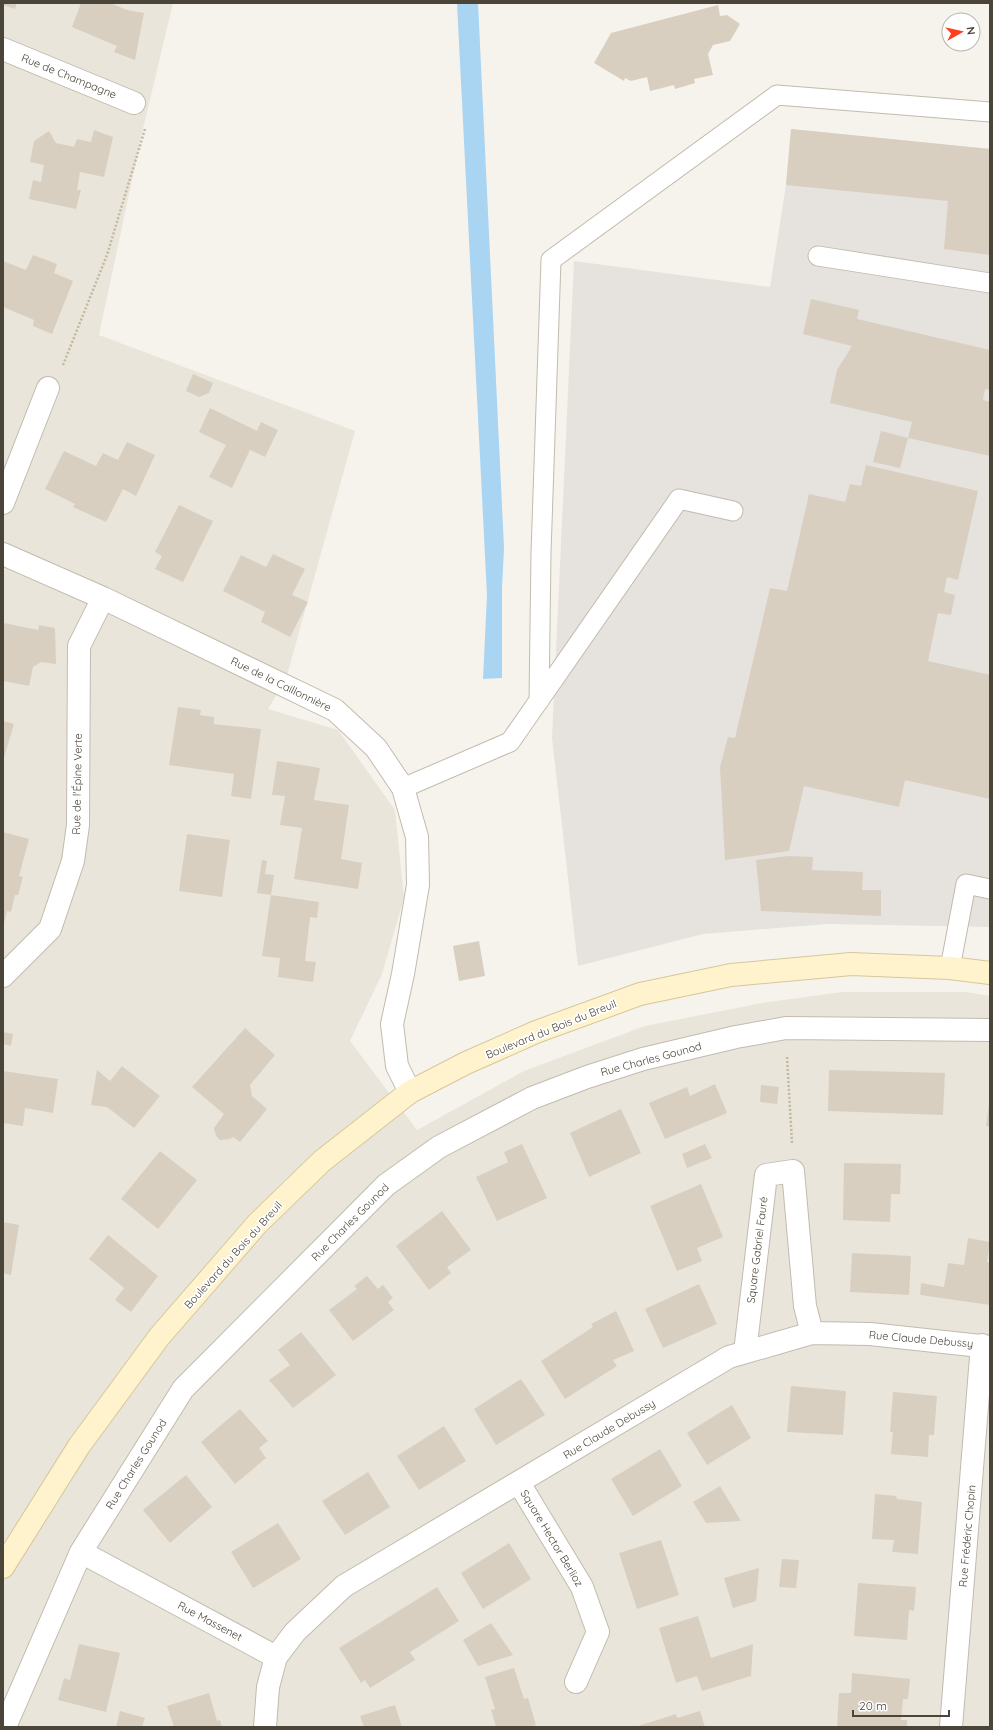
<svg xmlns="http://www.w3.org/2000/svg" width="993" height="1730" font-family="Quicksand,sans-serif">
<style>
.residential{fill:#eae5da}
.industrial{fill:#e6e2dd}
.water{fill:#a9d4f2}
.building{fill:#d8cfc1}
.lines{fill:none;stroke-linecap:round;stroke-linejoin:round}
.lane-casing{stroke:#c2bbae;stroke-width:21}
.street-casing{stroke:#c2bbae;stroke-width:24}
.secondary-casing{stroke:#d6c79b;stroke-width:24}
.path{stroke:#c4b79f;stroke-width:2.5;stroke-dasharray:2 2;stroke-linecap:butt}
.lane{stroke:#fff;stroke-width:19}
.street{stroke:#fff;stroke-width:22}
.secondary{stroke:#fff3cd;stroke-width:22}
.labels{text-anchor:middle;stroke-width:3.5;stroke-linejoin:round;paint-order:stroke}
.street-label{font-size:11px;fill:#4b4439;stroke:#fff}
</style>
<rect width="100%" height="100%" fill="#f6f3ec"/>
<path class="residential" d="M3,3h170l-31,130 -43,202 256,96 -69,248 -18,30 70,21 57,80 9,88 -22,76 -32,67 67,89 107,-59 121,-45 117,-23 80,-11h124l24,4v731h-987z"/>
<path class="industrial" d="M791,129l199,20v778l-163,-3 -124,10 -125,32 -26,-228 22,-477 196,26 16,-102z"/>
<path class="water" d="M457,3h21l26,545 -2,40v90l-19,1 4,-84z"/>
<path class="building" d="M3,3h14l-2,6 -12,-4z
M81,3h29l17,7 17,3 -9,47 -21,-8 3,-6 -45,-19z
M718,5l2,11 7,-1 13,9 -10,17 -17,4 -5,9 5,21 -19,4 1,4 -20,6 -1,-4 -24,6 -3,-14 -16,4 -6,-3 -1,3 -30,-18 17,-30z
M791,129l199,20v106l-46,-6 4,-48 -162,-16z
M94,130l19,7 -9,40 -24,-5 -3,18h4l-5,19 -47,-10 4,-19 8,2 3,-17 -14,-3 4,-21 15,-10 7,12 18,4 3,-8 14,3z
M33,255l24,9 -3,9 19,8 -21,53 -19,-8 1,-6 -31,-13v-46l23,9z
M811,299l48,11 -2,9 133,31v40l-5,-1 -2,11 7,2v54l-82,-18 4,-16 -82,-19 7,-33 15,-24 -49,-12z
M193,374l20,9 -4,10 -10,4 -13,-6z
M210,408l47,23 4,-9 17,8 -13,27 -15,-7 -18,38 -23,-11 17,-32 -27,-13z
M881,431l27,7 -8,30 -27,-6z
M127,442l28,13 -19,41 -13,-7 -17,33 -33,-15 2,-3 -30,-15 19,-38 32,15 7,-13 15,7z
M866,465l112,26 -20,89 -11,-3 -3,15 11,3 -4,20 -13,-2 -10,48 62,14v124l-85,-19 -6,27 -95,-21 -15,65 -64,9 -5,-93 8,-30 7,1 35,-150 17,3 22,-97 36,8 5,-18 11,2z
M179,505l34,16 -30,61 -28,-13 7,-13 -7,-4z
M273,554l32,15 -13,26 16,7 -18,35 -29,-15 4,-10 -42,-21 18,-36 25,12z
M4,623l34,7 1,-5 16,3 1,36 -15,-2 -8,5 -4,19 -26,-5z
M178,707l23,3 -1,5 14,2v7l47,5 -10,70 -20,-3 3,-22 -65,-9z
M3,721l11,3 -11,37z
M277,761l43,7 -6,32 35,5 -8,54 21,4 -4,26 -64,-10 8,-51 -22,-3 5,-29 -13,-1z
M3,832l26,7 -10,37 4,1 -5,18h-3l-4,17 -4,-1 -3,13z
M187,834l43,6 -8,57 -43,-6z
M788,856l25,1 -1,13 51,2 -1,18h19v26l-120,-5 -5,-51z
M262,860l5,1 -2,13 9,1 -3,20 -14,-2z
M271,895l48,7 -2,16 -7,-1 -5,44 11,1 -3,20 -35,-5 2,-19 -18,-2z
M479,941l6,35 -26,5 -6,-35z
M245,1028l30,27 -25,30 2,11 15,13 -27,33 -7,-5 -3,2 -10,1 -4,-4 -2,-8 10,-14 -32,-27z
M3,1032l10,2 -2,12 -8,-2z
M122,1066l38,30 -26,32 -27,-21 -16,-2 6,-35 13,11z
M829,1070l116,3 -2,42 -115,-4z
M3,1071l55,8 -5,34 -28,-5 -2,18 -20,-3z
M715,1084l12,29 -62,26 -16,-36 38,-16 3,9z
M761,1085l18,2 -2,17 -17,-2z
M989,1104h1v23l-4,-1z
M621,1109l20,44 -52,24 -19,-44z
M522,1144l25,54 -50,23 -21,-44 32,-15 -4,-10z
M705,1144l7,14 -25,10 -5,-14z
M160,1151l37,29 -39,49 -37,-30z
M844,1163l57,1 -1,30h-9l-1,28 -47,-2z
M701,1184l22,53 -26,11 5,13 -25,10 -27,-65z
M442,1211l29,39 -24,17 4,6 -22,17 -33,-44z
M3,1222l16,3 -8,50 -8,-2z
M108,1235l50,41 -27,36 -16,-12 9,-12 -35,-29z
M968,1238l22,4 -3,20 3,1v42l-70,-10 1,-12 23,4 4,-24 16,2z
M852,1253l59,3 -2,39 -59,-3z
M367,1276l11,13 5,-4 10,13 -5,4 6,8 -41,31 -24,-31 28,-21 -3,-3z
M699,1284l18,40 -54,24 -18,-39z
M616,1311l18,40 -21,9 4,6 -52,33 -24,-38 52,-34 -2,-3z
M301,1332l35,43 -43,33 -24,-28 21,-15 -12,-15z
M521,1379l24,36 -49,30 -22,-36z
M791,1386l55,5 -3,44 -56,-3z
M893,1392l44,4 -3,39h-5l-1,22 -37,-3 2,-22h-3z
M732,1405l19,33 -44,27 -20,-32z
M240,1409l28,32 -9,7 7,10 -31,26 -34,-42z
M444,1426l22,35 -47,29 -22,-34z
M660,1449l22,37 -49,30 -22,-37z
M368,1472l22,35 -45,28 -23,-34z
M186,1475l26,32 -42,36 -27,-33z
M720,1486l21,35 -35,2 -13,-21z
M875,1494l21,2 1,3 25,3 -4,52 -26,-2 2,-12 -22,-1z
M278,1523l23,36 -48,29 -22,-36z
M661,1540l18,55 -42,14 -18,-56z
M509,1543l22,36 -48,30 -22,-36z
M782,1559l17,1 -3,28 -17,-1z
M759,1568l-3,33 -23,7 -9,-30z
M858,1583l58,4 -2,24 -5,-1 -2,30 -53,-4z
M437,1587l22,34 -49,31 5,8 -45,28 -5,-8 -4,3 -22,-35z
M698,1616l13,42 42,-14 -2,32 -49,15 -5,-15 -21,7 -17,-55z
M491,1623l22,32 -35,11 -15,-26z
M79,1644l41,9 -14,59 -48,-12 6,-22 6,2z
M514,1668l10,31 4,-1 8,27 -6,2h-34l-5,-17 4,-1 -10,-32z
M852,1673l58,6 -2,20h-5l-2,21h6v7h-70l2,-34h12z
M209,1693l8,28 3,-1 2,7h-48l-7,-21z
M395,1705l7,22h-38l-4,-11z
M120,1711l25,7 -3,9h-26z
M700,1711l5,16h-70l41,-13 1,4z"/>
<g class="lines">
<defs>
<path id="lane" d="M818,256l172,27
M539,701l2,-148 10,-293 226,-165 213,17
M403,788l107,-46 169,-243 54,12
M950,968l16,-84 24,5"/>
<path id="street" d="M3,49l131,54
M3,503l45,-115
M3,554l100,44 232,112 41,38 27,40 14,49 1,48 -15,89 -11,50 5,42 13,26
M3,976l47,-47 23,-68 5,-36 1,-179 24,-48
M745,1352l21,-177 27,-4 12,135 7,27
M519,1483l63,104 16,45 -22,50
M81,1552l195,105
M5,1727l76,-175 102,-163 203,-204 53,-38 93,-49 55,-21 56,-18 93,-22 50,-9 204,2
M265,1727l3,-40 8,-30 19,-25 49,-46 385,-229 83,-24 58,1 120,13
M951,1727l31,-382"/>
<path id="secondary" d="M3,1567l76,-121 80,-109 98,-113 65,-63 88,-69 56,-29 70,-31 104,-38 91,-19 120,-11 99,4 40,5"/>
</defs>
<use href="#lane" class="lane-casing"/>
<use href="#street" class="street-casing"/>
<use href="#secondary" class="secondary-casing"/>
<path class="path" d="M63,365l44,-110 38,-126
M787,1057l5,86"/>
<use href="#lane" class="lane"/>
<use href="#street" class="street"/>
<use href="#secondary" class="secondary"/>
</g>
<g class="labels">
<g class="street-label">
<text transform="translate(69 76) rotate(22)" y="4">Rue de Champagne</text>
<text transform="translate(281 684) rotate(26)" y="4">Rue de la Caillonnière</text>
<text transform="translate(77 784) rotate(-89)" y="4">Rue de l'Épine Verte</text>
<text transform="translate(551 1029) rotate(-22)" y="4">Boulevard du Bois du Breuil</text>
<text transform="translate(651 1059) rotate(-15)" y="4">Rue Charles Gounod</text>
<text transform="translate(350 1222) rotate(-45)" y="4">Rue Charles Gounod</text>
<text transform="translate(757 1250) rotate(-83)" y="4">Square Gabriel Fauré</text>
<text transform="translate(233 1255) rotate(-48)" y="4">Boulevard du Bois du Breuil</text>
<text transform="translate(921 1339) rotate(5)" y="4">Rue Claude Debussy</text>
<text transform="translate(609 1429) rotate(-31)" y="4">Rue Claude Debussy</text>
<text transform="translate(136 1464) rotate(-58)" y="4">Rue Charles Gounod</text>
<text transform="translate(967 1536) rotate(-85)" y="4">Rue Frédéric Chopin</text>
<text transform="translate(552 1538) rotate(59)" y="4">Square Hector Berlioz</text>
<text transform="translate(210 1621) rotate(28)" y="4">Rue Massenet</text>
</g>
</g>
<rect width="993" height="1730" fill="none" stroke="#4b4439" stroke-width="8"/>
<g transform="translate(961 32) rotate(82)"><circle r="19" fill="#ffffff" stroke="#b7b4b0"/>
<path d="M0-3L7 15L0 10L-7 15Z" fill="#fc3f1d"/>
<text y="-6" font-size="11" font-weight="bold" text-anchor="middle" fill="#4b4439">N</text>
</g>
<path d="M853 1710v6h96v-6" fill="none" stroke="#4b4439" stroke-width="2"/>
<text x="859" y="1710" font-size="12" fill="#4b4439" stroke="#ffffff" stroke-width="3" paint-order="stroke">20 m</text>
</svg>
